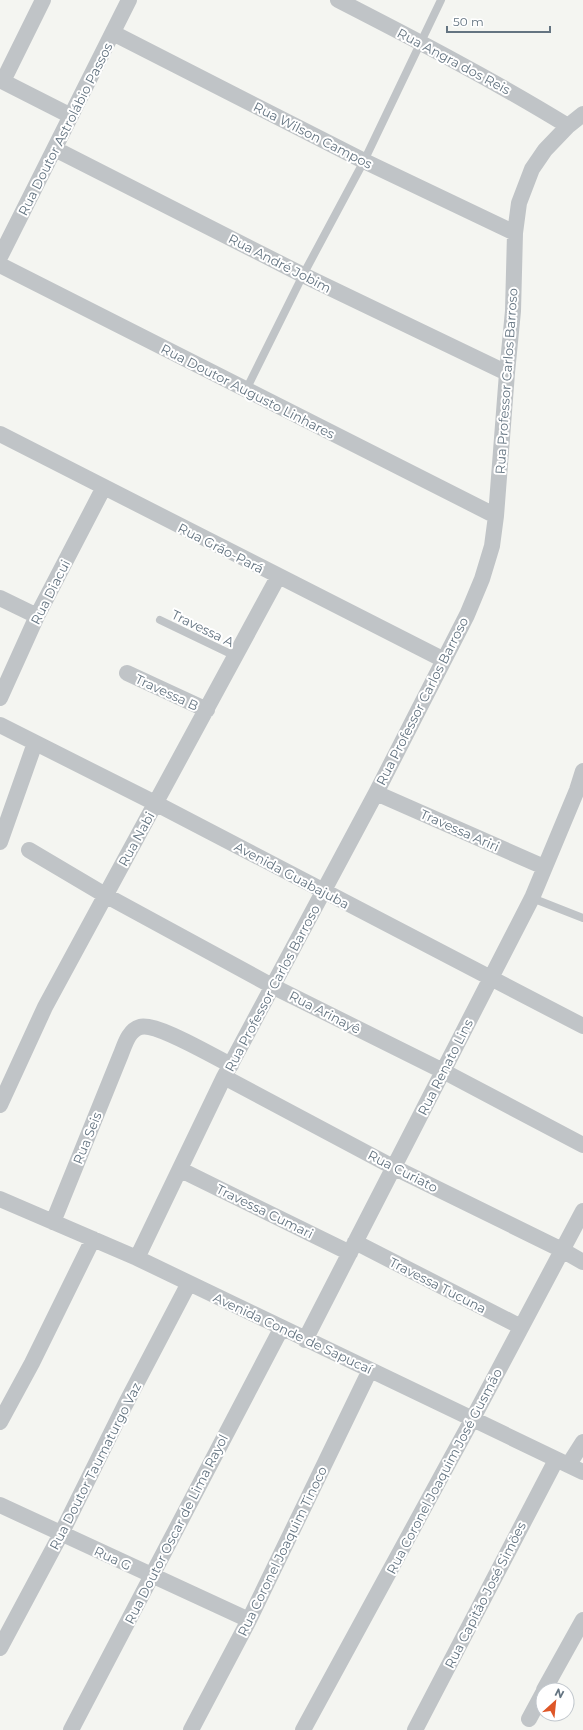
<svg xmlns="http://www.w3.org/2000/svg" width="583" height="1730" font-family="Montserrat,sans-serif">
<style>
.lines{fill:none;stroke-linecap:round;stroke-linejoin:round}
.service{stroke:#c0c4c7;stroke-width:8}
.minor{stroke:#c0c4c7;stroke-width:16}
.labels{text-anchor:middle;stroke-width:4;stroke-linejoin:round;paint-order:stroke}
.street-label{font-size:13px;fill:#647481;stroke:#fff}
</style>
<rect width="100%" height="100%" fill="#f4f5f1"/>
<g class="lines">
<path class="service" d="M246,390l57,-115 61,-114 77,-161
M160,620l75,36
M532,898l51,20"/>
<path class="minor" d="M338,0c78,40 155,80 230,126
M113,33l251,128 151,72
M0,80l71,36
M3,81l40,-81
M55,149l248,126 204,98
M0,257l129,-257
M0,265l496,251
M0,434l444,226
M0,598l37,18
M127,673l80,37
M0,698l37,-82 67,-129
M0,725l155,78 428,223
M376,793l168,74
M0,842l35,-99
M29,850l76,45 169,92 169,84 140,74
M224,1077l169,90 169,83 21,12
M0,1105l45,-98 233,-430
M181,1170l169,83
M0,1199l137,59 446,214
M53,1222l68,-168c4,-10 8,-24 19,-27 16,-5 74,30 91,38
M355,1242l166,85
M137,1258l87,-181 152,-284 91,-178 15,-36 10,-33 4,-30 11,-143 6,-62 2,-78 4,-30 13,-34 13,-19 23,-24 15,-12
M305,1340l227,-442 45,-108 6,-19
M0,1422l32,-59 61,-124
M569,1464l14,-22
M0,1505l249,115
M0,1648l61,-114 64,-129 64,-122
M544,1690l39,-70
M529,1719l14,-26
M71,1730l210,-401
M191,1730l58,-110 121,-250
M303,1730l170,-312 110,-207
M415,1730l141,-270"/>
</g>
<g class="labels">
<g class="street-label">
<text transform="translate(454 61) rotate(28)" y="5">Rua Angra dos Reis</text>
<text transform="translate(65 129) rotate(-63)" y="5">Rua Doutor Astrolábio Passos</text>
<text transform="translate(313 135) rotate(27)" y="5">Rua Wilson Campos</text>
<text transform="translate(280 263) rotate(27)" y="5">Rua André Jobim</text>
<text transform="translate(506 381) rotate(-86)" y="5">Rua Professor Carlos Barroso</text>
<text transform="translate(248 391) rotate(27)" y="5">Rua Doutor Augusto Linhares</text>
<text transform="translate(221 548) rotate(27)" y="5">Rua Grão-Pará</text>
<text transform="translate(50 592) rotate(-63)" y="5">Rua Diacui</text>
<text transform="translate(203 628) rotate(26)" y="5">Travessa A</text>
<text transform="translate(167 692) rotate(25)" y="5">Travessa B</text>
<text transform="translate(422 701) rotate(-63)" y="5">Rua Professor Carlos Barroso</text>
<text transform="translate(460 830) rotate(24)" y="5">Travessa Ariri</text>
<text transform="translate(136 839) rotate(-61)" y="5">Rua Nabi</text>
<text transform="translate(292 875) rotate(28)" y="5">Avenida Guabajuba</text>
<text transform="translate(272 988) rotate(-62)" y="5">Rua Professor Carlos Barroso</text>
<text transform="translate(325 1012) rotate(27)" y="5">Rua Arinayê</text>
<text transform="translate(445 1067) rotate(-63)" y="5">Rua Renato Lins</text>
<text transform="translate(87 1138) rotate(-68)" y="5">Rua Seis</text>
<text transform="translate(403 1171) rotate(27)" y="5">Rua Curiato</text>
<text transform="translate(265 1211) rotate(26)" y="5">Travessa Cumari</text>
<text transform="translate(438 1285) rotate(27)" y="5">Travessa Tucuna</text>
<text transform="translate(293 1333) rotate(25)" y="5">Avenida Conde de Sapucaí</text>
<text transform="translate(95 1466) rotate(-63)" y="5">Rua Doutor Taumaturgo Vaz</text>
<text transform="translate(444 1471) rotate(-62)" y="5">Rua Coronel Joaquim José Gusmão</text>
<text transform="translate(176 1529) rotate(-63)" y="5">Rua Doutor Oscar de Lima Rayol</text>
<text transform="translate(282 1551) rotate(-64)" y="5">Rua Coronel Joaquim Tinoco</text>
<text transform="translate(113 1558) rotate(25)" y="5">Rua G</text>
<text transform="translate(485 1595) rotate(-63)" y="5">Rua Capitão José Simões</text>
</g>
</g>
<g transform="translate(555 1702) rotate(27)"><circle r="19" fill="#ffffff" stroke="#c1c7cd"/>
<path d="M0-3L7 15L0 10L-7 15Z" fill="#de5627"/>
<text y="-6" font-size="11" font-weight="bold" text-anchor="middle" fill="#647481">N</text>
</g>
<path d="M447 26v6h103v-6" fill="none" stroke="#647481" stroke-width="2"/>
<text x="453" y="26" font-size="12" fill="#647481" stroke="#ffffff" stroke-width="3" paint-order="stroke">50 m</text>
</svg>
